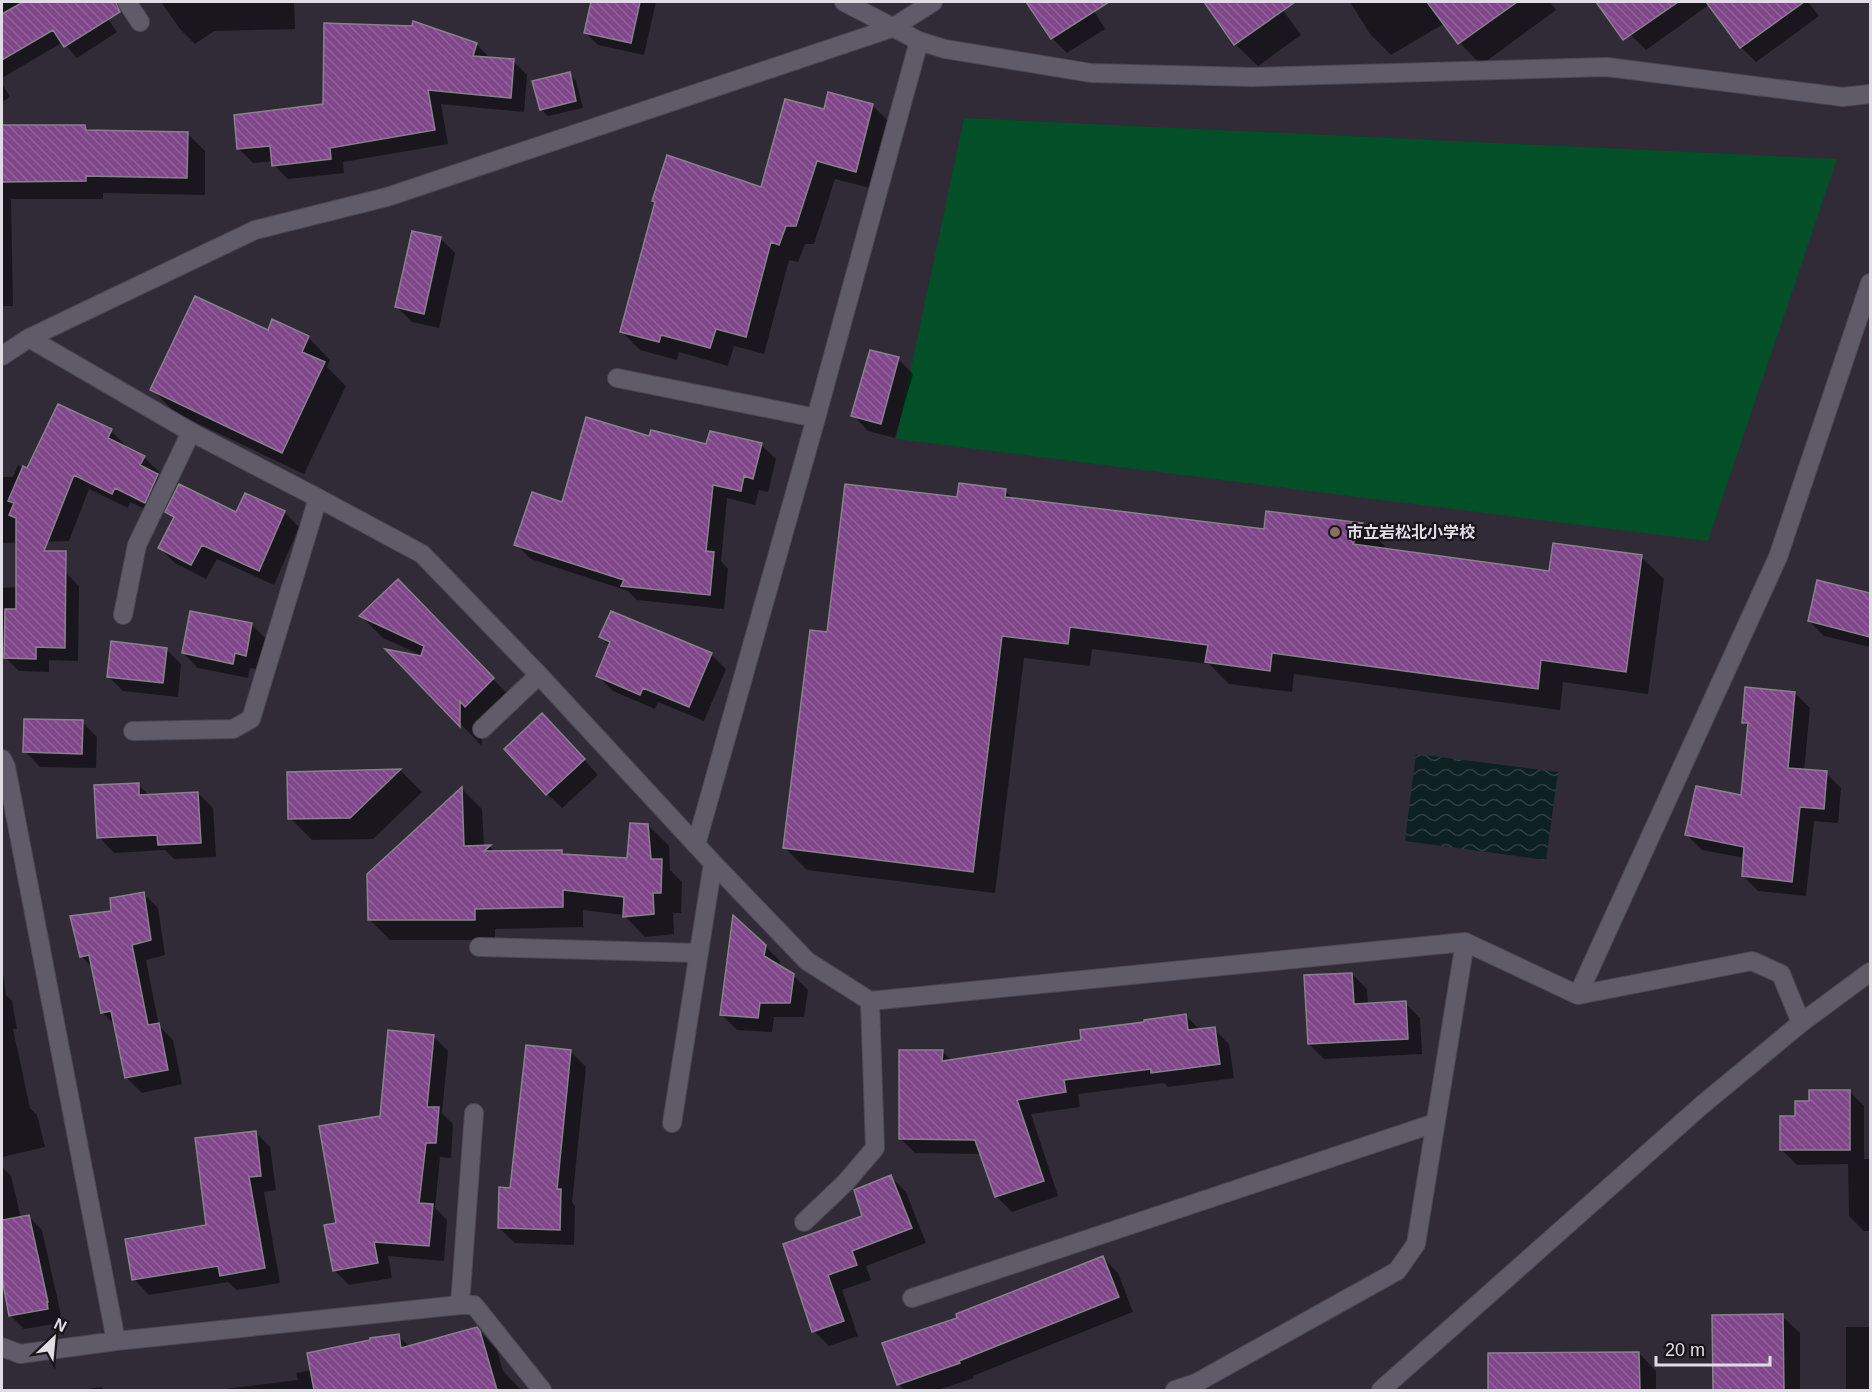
<svg xmlns="http://www.w3.org/2000/svg" width="1872" height="1392" font-family="Helvetica,'Noto Sans JP',sans-serif">
<style>
.green{fill:#034f28}
.water{fill:url(#water-waves)}
.shadow{fill:#0007}
.building{fill:url(#building-back-hatch);stroke:#8a808d;stroke-width:1.5}
.lines{fill:none;stroke-linecap:round;stroke-linejoin:round}
.minor-casing{stroke:#4c4852;stroke-width:20}
.minor{stroke:#605b69;stroke-width:18}
.education-dot{fill:#8d6e63;stroke:#17151a;stroke-width:2}
.labels{text-anchor:middle;stroke-width:4.5;stroke-linejoin:round;paint-order:stroke}
.poi-label{font-size:16px;font-weight:bold;fill:#e0dde5;stroke:#17151a;text-anchor:start}
</style>
<defs>
<pattern id="water-waves" width="16" height="10" patternUnits="userSpaceOnUse" patternTransform="scale(1.5)"><rect width="16" height="10" fill="#0d2022"/><path d="M0 5q4-4 8 0t8 0" fill="none" stroke="#304042"/></pattern>
<pattern id="building-back-hatch" width="6" height="6" patternUnits="userSpaceOnUse" patternTransform="scale(1.5)"><rect width="6" height="6" fill="#80478b"/><path d="M-1 5l2 2M0 0l6 6M5-1l2 2" fill="none" stroke="#92619b"/></pattern>
</defs>
<rect width="100%" height="100%" fill="#302b37"/>
<path class="green" d="M964,118l873,41 -129,382 -812,-102z"/>
<path class="water" d="M1416,754l142,18 -12,88 -141,-19z"/>
<path class="shadow" d="M2,2h94l21,30 -40,26 -14,-16 -61,36z
M161,2h133l1,27 -81,2 -19,13 -15,-15z
M592,2h64l-12,53 -46,-10 -13,-13z
M1028,2h81l-15,9 11,18 -38,24 -15,-15z
M1205,2h72l24,33 -43,31 -23,-22z
M1350,2h200l6,8 -75,55 -21,-22 -15,-20 -54,32 -21,-21z
M1609,2h199l11,14 -63,46 -15,-15 -31,-43 -64,46 -15,-15z
M476,44l15,15 22,2 14,14 -3,37 -83,-8 7,40 -105,18 1,11 -56,6 -14,-14 -1,-4 -20,2 -14,-14z
M569,74l7,7 7,27 -35,8 -7,-7z
M2,83l8,14 -8,5z
M829,94l44,12 18,18 -17,65 -39,-10 -21,65h-9l-7,18 -9,-2 -25,94 -30,-8 -6,20 -49,-14 -2,8 -37,-10 -19,-19 141,-143 63,-77z
M85,126l5,5 97,2 18,18v44l-102,-2v6h-92l2,107h-11v-179z
M440,238l15,15 -16,75 -27,-6 -15,-15z
M268,332l40,5 22,23 -3,7 19,19 -42,88 -130,-62 -22,-23z
M898,359l15,15 -18,64 -27,-7 -15,-16z
M111,431l15,15 -1,2 19,9 15,15 -2,3 16,15 -13,26 -30,-14 -2,6 -39,-19 -20,52 -67,2v-66h11l5,-12 10,5z
M650,438l58,8 53,-1 15,14 -8,33 -9,-2 -4,15 -28,-7 -6,63 7,8 -4,40 -87,-9 -9,-9 -97,-32 -15,-15 47,-40z
M1005,491l9,8 251,32 97,-7 23,22 -2,3 167,24 91,-16 23,22 -16,115 -85,-12 -3,28 -266,-36 -2,18 -63,-8 -20,-20 -117,-15 -2,17 -66,-8 -29,235 -188,-23 -22,-22 43,-214 131,-135z
M167,512l70,2 47,-2 15,15 -25,58 -57,-26 -11,20 -31,-16 -15,-15 14,-29z
M65,572l14,14 -1,75 -29,-1v12l-30,-1 -13,-13v-11h-4v-59l16,-1z
M1818,582l52,12v53l-46,-11 -15,-15z
M420,603l95,99 -34,19 1,25 -93,-95 34,5 -40,-18 -22,-22z
M251,624l15,15 -5,31 -11,-2 -2,10 -50,-10 -15,-15z
M601,637l110,17 15,15 -22,52 -46,-19 -3,7 -42,-18 -15,-15 12,-30z
M166,649l15,15 -3,33 -55,-6 -15,-15z
M1795,693l15,15 -6,63 22,2 15,15 -3,35 -24,-2 -8,75 -48,-5 -15,-15 2,-18 -43,-8 -15,-15 55,-39 7,-68 -6,-6z
M82,722l15,15 -1,31 -56,-1 -15,-16z
M557,730l41,45 -36,33 -15,-14z
M400,770l22,22 -49,47 -61,1 -22,-22 -2,-45z
M138,785l12,11 48,-3 15,15 3,49 -42,2 -9,-9 -51,3 -15,-16z
M462,789l20,20 2,38h6l5,5h66l5,4 63,3 19,-34 21,21 1,24 12,12 -1,31h-8l1,21 -29,3 -21,-22 -41,-5v17l-88,2v11h-105l-21,-21 -1,-45z
M143,893l15,15 7,47 -19,5 13,66 14,14 9,44 -40,9 -15,-15 -11,-52 -14,-14 -9,-44 -12,-12 32,-44z
M765,946l15,15 -1,6 14,8 15,15 -4,27h-30l-2,15 -35,-2 -15,-15z
M2,968l4,27 6,6 5,28h-4l17,79 7,7 8,32 -43,10z
M1352,974l15,15 1,16 37,-2 15,15 2,36 -98,5 -15,-15z
M1185,1015l15,15 14,-1 15,15 5,34 -66,9 -4,-4 -86,11 2,13 -49,7 27,82 -46,16 -15,-15 -15,-43 -67,-1 -15,-15 42,-87 10,10 131,-20 63,-18z
M433,1036l15,15 -6,62 11,11 -2,34 -11,-1 -5,51 12,12 -3,41 -56,-5 4,22 -43,7 -15,-15 4,-45 43,-108z
M571,1052l15,15 -14,135 3,4 -1,39 -59,-2 -16,-15 13,-39z
M1849,1091l15,15v53h6v72h-6l-15,-15 -1,-52 -51,1 -15,-15 15,-33 14,-14z
M255,1132l15,15 6,43 -12,2 16,91 -43,7 -9,-8 -79,13 -15,-16 74,-52z
M2,1167l9,9 10,42 7,-2 14,14 19,85 -2,1 2,7 -37,6 -14,-14 -8,-39z
M891,1177l15,15 20,51 -60,23 5,14 -29,10 16,46 -29,10 -15,-15 -29,-87 79,-27z
M1103,1258l15,15 15,39 -160,64 1,2 -36,12h-33l-7,-6 61,-65z
M1714,1316h68l18,17v57h-85z
M1846,1327h24v63h-24z
M477,1328l20,22 6,21 18,19h-304l81,-10 -2,-7 16,-3 86,-34 12,11z
M1639,1353l17,18v19h-166l-1,-35z
M101,1387l3,3h-24z"/>
<path class="building" d="M23,2h93l4,10 -56,35 -11,-17 -51,30v-46z
M591,2h49l-9,41 -47,-10z
M1026,2h83l-58,37z
M1204,2h91l-61,43z
M1427,2h90l-59,42z
M1596,2h82l-55,38z
M1706,2h98l-64,46z
M413,21l64,22 -4,13 41,3 -3,39 -83,-8 7,40 -105,18 1,11 -59,7 -2,-20 -33,3 -3,-34 89,-11 1,-81 88,3z
M570,72l6,29 -36,9 -8,-29z
M828,92l45,12 -17,68 -39,-11 -21,65h-10l-7,19 -8,-3 -25,95 -30,-8 -6,19 -49,-13 -2,7 -39,-10 35,-130 -3,-1 15,-46 94,32 24,-88 39,10z
M2,125h83l1,5 102,2 -1,46 -101,-2v5l-84,1z
M412,231l29,6 -17,77 -29,-7z
M195,296l73,34 4,-11 37,17 -7,16 23,10 -43,91 -132,-63z
M870,350l29,7 -18,67 -30,-8z
M58,404l54,25 -4,9 37,18 -5,9 18,9 -13,29 -30,-15 -3,6 -38,-19 -30,76h22l-1,97 -29,-1v12l-32,-1 1,-49h11v-91l-7,-3 5,-12 -6,-2 15,-35 4,2z
M586,417l63,19 2,-6 55,14 4,-13 52,12 -9,36 -9,-3 -3,15 -28,-6 -7,66 8,1 -4,43 -89,-9 3,-6 -110,-35 18,-53 30,10z
M959,483l47,6 -1,8 259,32 2,-18 97,12 -10,21 196,27 4,-28 89,12 -16,117 -85,-12 -3,29 -266,-36 -2,18 -65,-9 3,-17 -138,-18 -2,17 -66,-8 -29,236 -190,-24 27,-218 17,2 18,-148 112,13z
M179,484l57,28 9,-19 40,18 -26,60 -57,-26 -11,20 -33,-17 16,-31 -9,-5z
M398,579l96,99 -29,29 -5,-6v26l-75,-78 36,7 3,-10 -65,-30z
M1817,580l53,13v44l-62,-16z
M190,611l62,12 -6,33 -11,-3 -2,11 -51,-11z
M611,611l101,42 -23,54 -46,-19 -3,7 -44,-19 14,-34 -11,-5z
M111,641l56,7 -4,35 -56,-6z
M1745,687l50,5 -7,76 39,3 -3,38 -24,-2 -8,75 -50,-6 2,-29 -59,-12 11,-49 45,9 7,-72h-6z
M542,713l43,46 -39,36 -42,-46z
M24,719l59,1 -1,34 -59,-2z
M401,769l-51,49 -62,1 -1,-47z
M139,783v12l59,-3 3,51 -43,2 -1,-10 -60,3 -3,-53z
M462,787l2,59 27,-1 -7,6 78,-1v4l65,4 3,-35 18,1 3,35h11l-1,34h-8l1,21 -31,3 1,-20 -61,-7v17l-88,2v11h-107l-1,-46z
M144,892l7,48 -19,5 16,80 11,-2 9,47 -43,8 -14,-67 -10,2 -12,-58 -9,2 -10,-41 41,-5 -1,-13z
M733,915l33,30 -2,11 30,18 -4,29h-30l-2,15 -38,-3z
M1352,973l2,31 52,-3 2,38 -100,5 -4,-69z
M1186,1014l2,16 27,-3 5,37 -69,9v-4l-87,11 2,12 -49,8 27,81 -49,16 -20,-57 -76,-1v-89h44l-1,11 139,-21 -1,-10 64,-8v-2z
M388,1030l46,5 -7,72h12l-3,36h-10l-7,60 14,1 -4,42 -55,-4 4,21 -45,8 -9,-46 12,-2 -17,-97 61,-10z
M526,1045l45,5 -14,139h4l-1,41 -62,-2 1,-41 11,1z
M1809,1090h41v60h-70v-34h15v-15h14z
M256,1131l5,45 -12,1 16,91 -45,8 -2,-10 -86,14 -7,-41 81,-14 -11,-87z
M891,1175l21,53 -60,23 5,14 -29,10 16,46 -32,11 -29,-88 79,-28 -8,-26z
M29,1215l19,87h-1l1,7 -39,7 -7,-38v-58z
M1103,1256l16,41 -160,64 1,2 -63,22 -15,-42 75,-25 -1,-4z
M1783,1314l1,76h-71l-1,-75z
M477,1327l3,4 17,59h-183l-7,-37 63,-13v-2l29,-4 2,14z
M1639,1352l1,38h-152v-37z"/>
<g class="lines">
<defs>
<path id="minor" d="M127,2l13,20
M844,2l75,39 26,8 146,24 161,4 355,-10 236,30 27,-3
M29,338l162,94 127,66 104,56 117,121 174,188 94,98 63,40 595,-59 113,53 174,-34 29,13 20,49
M2,356l27,-18 226,-108 132,-33 505,-169 41,-26
M617,378l199,40
M123,615l14,-70 54,-113
M482,729l57,-54
M133,731l100,-2 18,-10 67,-221
M2,759l4,8 110,574
M696,845l120,-427 103,-377
M479,947l220,6
M1578,995l200,-438 92,-274
M672,1123l41,-260
M804,1222l42,-40 29,-34 -5,-147
M912,1298l523,-175
M460,1305l14,-192
M2,1347l18,7 96,-13 344,-36h14l68,85
M1175,1390l21,-7 201,-112 19,-27 49,-302
M1381,1390l321,-285 99,-82 69,-51"/>
</defs>
<use href="#minor" class="minor-casing"/>
<use href="#minor" class="minor"/>
</g>
<circle class="education-dot" cx="1335" cy="532" r="6"/>
<g class="labels">
<g class="poi-label">
<text x="1347" y="538">市立岩松北小学校</text>
</g>
</g>
<rect width="1872" height="1392" fill="none" stroke="#e0dde5" stroke-width="6"/>
<g transform="translate(54 1338) rotate(26)" stroke="#17151a" stroke-width="4.5" paint-order="stroke">
<path d="M0-4.5L10 22L0 15L-10 22Z" fill="#e0dde5"/>
<text y="-9" font-size="16" font-weight="bold" text-anchor="middle" fill="#e0dde5">N</text>
</g>
<path d="M1656 1356v9h114v-9" fill="none" stroke="#e0dde5" stroke-width="3"/>
<text x="1665" y="1356" font-size="18" fill="#e0dde5" stroke="#17151a" stroke-width="4.5" paint-order="stroke">20 m</text>
</svg>
